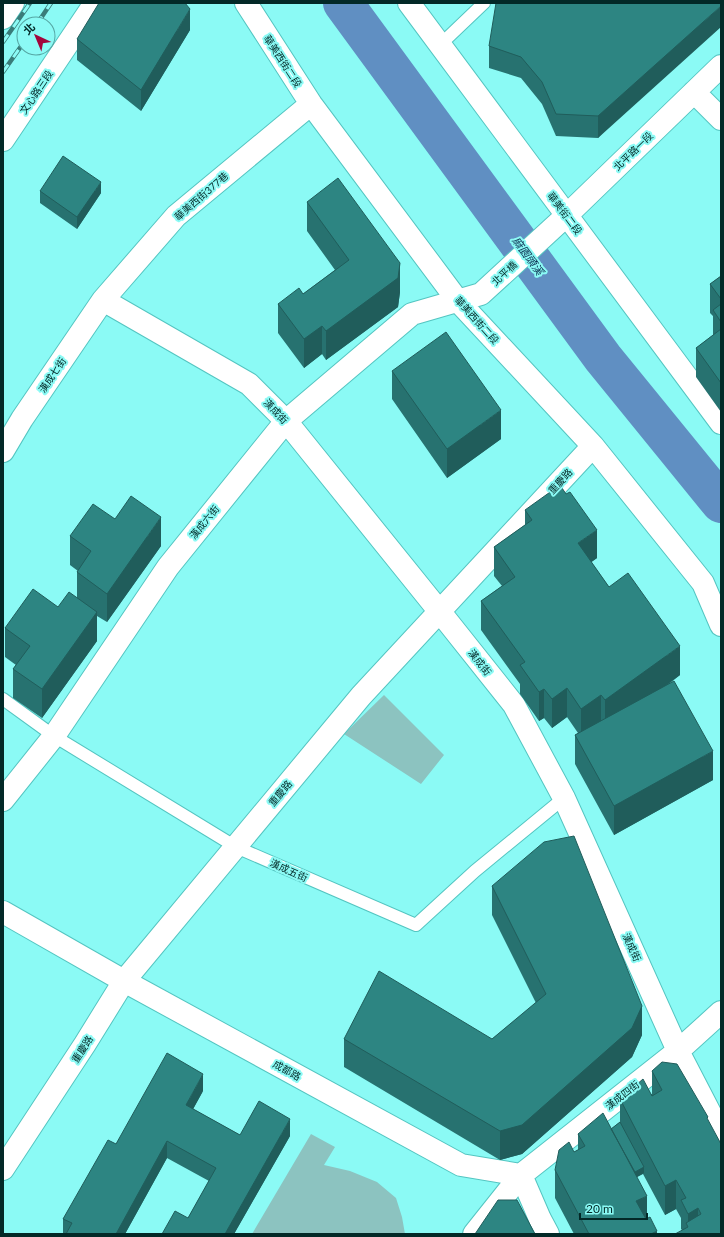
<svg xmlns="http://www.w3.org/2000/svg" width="724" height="1237" font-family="Lato,'Noto Sans TC',sans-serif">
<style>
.green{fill:#8cc3c0}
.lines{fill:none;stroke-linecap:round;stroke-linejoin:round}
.river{stroke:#608fc2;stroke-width:40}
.service-casing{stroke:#54c5c1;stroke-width:14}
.minor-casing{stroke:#54c5c1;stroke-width:24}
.secondary-casing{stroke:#54c5c1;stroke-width:24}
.service{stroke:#fff;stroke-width:12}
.minor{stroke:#fff;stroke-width:22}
.secondary{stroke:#fff;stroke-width:22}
.rail-casing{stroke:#397c79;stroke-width:4.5}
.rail{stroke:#8bfaf5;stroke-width:3;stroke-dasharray:9;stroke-linecap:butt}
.wall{fill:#277270}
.shaded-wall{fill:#205d5b}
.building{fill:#2d8582;stroke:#205d5b}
.labels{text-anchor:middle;stroke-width:4;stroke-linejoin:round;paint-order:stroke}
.street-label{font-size:10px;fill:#032927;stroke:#8bfaf5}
.water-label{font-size:11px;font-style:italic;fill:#0b2e50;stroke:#8bfaf5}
</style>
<rect width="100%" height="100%" fill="#8bfaf5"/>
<path class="green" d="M384,695l60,60 -23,29 -77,-50z
M311,1134l24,13 -11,18 26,6 27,11 19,16 6,19 3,17h-153z"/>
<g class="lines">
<path class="river" d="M343,3l260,355 118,145"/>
<defs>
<path id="service" d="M441,44l43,-41
M3,699l51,37 182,111 180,78 59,-54 89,-73"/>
<path id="minor" d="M246,3l65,101 147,197 135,145 110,137 18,42
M409,3l312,420
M694,92l27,27
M103,300l146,84 37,37 154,191 74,93 50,93 114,253 43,83
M3,451l19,-32 81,-119 73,-84 135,-112
M3,800l51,-64 114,-169 118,-146 126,-107 69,-20 86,-79 154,-149
M3,912l121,69 337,184 60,10
M3,1169l82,-125 39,-63 237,-285 232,-250
M521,1175l19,44 8,15
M474,1234l47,-59 157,-124 43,-39"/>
<path id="secondary" d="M3,18l10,-15
M3,140l92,-137"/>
</defs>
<use href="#service" class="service-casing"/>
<use href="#minor" class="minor-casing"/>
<use href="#secondary" class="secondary-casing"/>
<use href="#service" class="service"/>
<use href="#minor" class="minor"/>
<use href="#secondary" class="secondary"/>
<defs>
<path id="rail" d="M37,24l14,-21
M3,42l27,-39
M3,72l21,-30"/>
</defs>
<use href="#rail" class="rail-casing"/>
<use href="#rail" class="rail"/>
</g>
<path class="wall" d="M721,3l-123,135 -42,-2 -14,-32 -21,-26 -32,-10v-22z
M190,30l-49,81 -64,-51v-21z
M40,191l61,2 -24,36 -37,-26z
M307,202l93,90 -2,15 -72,53 -4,-6 -18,14 -26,-35v-29l25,-10 32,-24 -28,-39z
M721,276v136l-25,-35v-29l17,-13v-19l-3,-3v-29z
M392,371l109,68 -54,39 -55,-79z
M525,510l72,48 -6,4 18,25 71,88 -10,8 43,97 -99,55 -39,-71v-29l3,-2 -11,-16 -15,11 -8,-10 -5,3 -19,-27v-10l-39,-54v-29l21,-15 -8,-10v-29l31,-22z
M115,519l46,27 -54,76 -10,-6v25l-55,77 -29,-20v-29l3,-4 -11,-8v-29l53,-21 19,-9v-26l1,-1 -8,-6v-29z
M492,886l150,149 -10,22 -110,97 -22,6 -156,-93v-28h148l44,-36 -44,-88z
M652,1071l56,50 13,113 -39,-4 -1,-1v-11l-5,-9 -11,6 -22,-41 -6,3 10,42 10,15h-83l-19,-36v-28l19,-18 4,-2v-16l33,-5 9,-7v-23l31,-5h1z
M203,1091l-10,18 47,26 50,1 -56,98h-72l26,-16 21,-37 -42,-23 -42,76h-62v-15l53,-75z"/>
<path class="shaded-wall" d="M721,6v21l-123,111v-22z
M190,9v21l-49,81v-21z
M101,182v11l-24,36v-12z
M400,263v29l-2,15 -72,53v-29z
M322,326v28l-18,14v-29z
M501,410v29l-54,39v-29z
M161,517v29l-54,76v-28z
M597,530v28l-19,14v-29z
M97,612v29l-55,77v-29z
M680,646v29l-75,54v-29z
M567,688v29l-15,11v-29z
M544,689v29l-5,3v-29z
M601,695v29l-20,14v-29z
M713,751v29l-99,55v-29z
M642,1006v29l-10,22 -110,97 -22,6v-29z
M203,1074v17l-17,31v-17z
M290,1119v17l-56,98h-9z
M167,1141v17l-42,76h-9z
M644,1167v6l-19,11v-6z
M676,1180v29l-11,6v-29z
M647,1196v28l-11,-23z
M698,1208v26h-10v-20z
M657,1231v3h-6z"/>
<path class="building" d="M99,3h86l5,6 -49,81 -64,-51z
M496,3h225v3l-123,110 -42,-2 -14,-32 -21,-25 -32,-11z
M63,156l38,26 -24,35 -37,-26z
M338,178l62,85 -2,15 -72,53 -4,-5 -18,13 -26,-35 21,-16 4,6 46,-34 -42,-58z
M721,276v23l-11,-15z
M721,304v18l-8,-12z
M721,329v54l-25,-35z
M446,332l55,78 -54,39 -55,-78z
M560,485l6,9 4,-2 27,38 -19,13 31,44 19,-14 52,73 -75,54 -4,-5 -20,14 -14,-21 -15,11 -8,-10 -5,3 -19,-27 5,-3 -44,-61 34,-24 -21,-30 38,-27 -7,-10z
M131,496l30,21 -54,77 -30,-22 14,-21 -21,-15 23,-32 22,15z
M33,589l25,18 11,-15 28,20 -55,77 -29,-20 17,-23 -25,-18z
M674,681l39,70 -99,55 -39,-71z
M574,836l68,170 -10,22 -110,97 -22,6 -156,-92 35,-68 113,68 54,-45 -54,-108 52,-44z
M167,1053l36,21 -17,31 54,30 19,-34 31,18 -65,115h-63l13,-23 13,7 28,-50 -49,-27 -51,93h-50l6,-11 -9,-4 45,-79 8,4z
M662,1062l15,2 31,53 -1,1 14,26v90h-46l13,-7 -2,-4 15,-9 -3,-6 -10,6 -7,-14 5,-2 -10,-18 -11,6 -45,-87 23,-20 9,17 10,-6 -10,-19z
M603,1113l44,83 -11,5 10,18 4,-2 7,14 -6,3h-62l-34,-64 4,-20 10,-8 5,10 11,-6 -7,-12z
M620,1122l24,45 -9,5 -24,-43z
M498,1200h19l18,34h-60z"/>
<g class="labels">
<g class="street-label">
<text transform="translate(283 61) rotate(57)" y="4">華美西街二段</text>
<text transform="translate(36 92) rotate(-56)" y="4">文心路三段</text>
<text transform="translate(633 151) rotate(-44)" y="4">北平路一段</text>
<text transform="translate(201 196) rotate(-41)" y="4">華美西街377巷</text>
<text transform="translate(565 213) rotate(53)" y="4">華美街二段</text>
<text transform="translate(504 273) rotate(-43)" y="4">北平橋</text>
<text transform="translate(477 320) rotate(48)" y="4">華美西街二段</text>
<text transform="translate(52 375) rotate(-56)" y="4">漢成七街</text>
<text transform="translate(276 411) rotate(46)" y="4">漢成街</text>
<text transform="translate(560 481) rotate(-47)" y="4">重慶路</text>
<text transform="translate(204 522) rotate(-51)" y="4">漢成六街</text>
<text transform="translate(480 662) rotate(52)" y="4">漢成街</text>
<text transform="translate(280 793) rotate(-50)" y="4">重慶路</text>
<text transform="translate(289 870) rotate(24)" y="4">漢成五街</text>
<text transform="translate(632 947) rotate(66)" y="4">漢成街</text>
<text transform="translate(82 1049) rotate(-57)" y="4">重慶路</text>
<text transform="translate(287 1070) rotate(29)" y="4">成都路</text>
<text transform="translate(622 1095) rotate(-38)" y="4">漢成四街</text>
</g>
<g class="water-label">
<text transform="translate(528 256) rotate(54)" y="4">麻園頭溪</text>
</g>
</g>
<rect width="724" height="1237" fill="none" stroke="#032927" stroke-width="8"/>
<g transform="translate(36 36) rotate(316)"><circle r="19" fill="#8bfaf5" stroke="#55a6a3"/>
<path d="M0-3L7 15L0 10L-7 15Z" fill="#a2053c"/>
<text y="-6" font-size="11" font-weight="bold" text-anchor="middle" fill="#032927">北</text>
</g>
<path d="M580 1213v6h67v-6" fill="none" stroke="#032927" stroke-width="2"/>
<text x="586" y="1213" font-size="12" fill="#032927" stroke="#8bfaf5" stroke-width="3" paint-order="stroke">20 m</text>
</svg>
